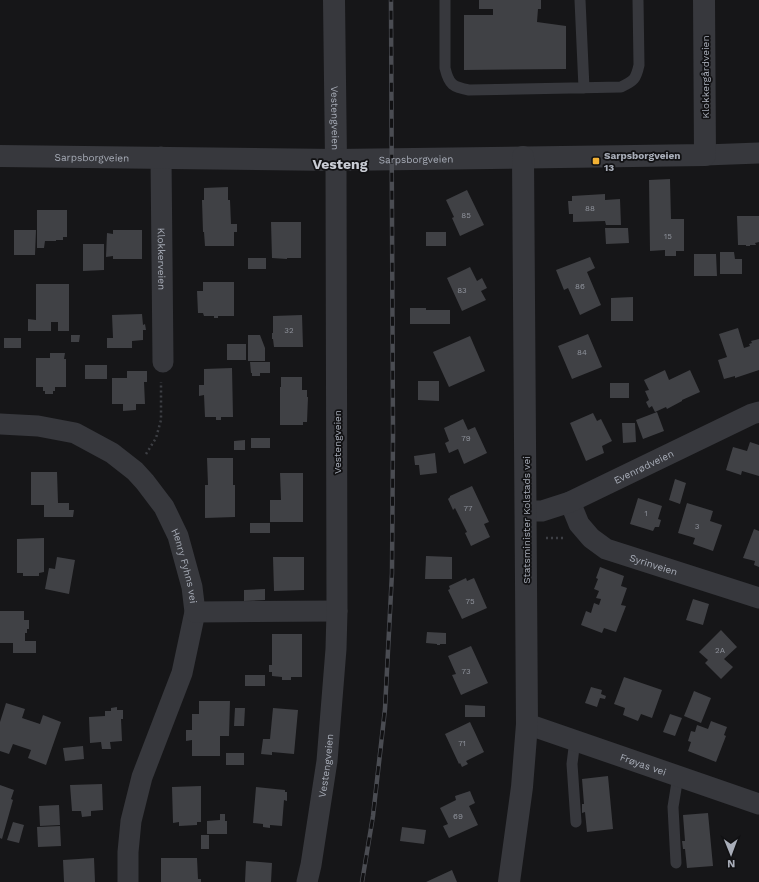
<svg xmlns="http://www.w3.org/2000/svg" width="759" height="882" font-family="'Work Sans',sans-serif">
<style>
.building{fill:#404145}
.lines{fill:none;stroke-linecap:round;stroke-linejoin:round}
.path{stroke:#3d3f44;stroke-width:2.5;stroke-dasharray:2 3;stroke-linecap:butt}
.service{stroke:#37383d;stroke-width:11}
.minor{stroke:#37383d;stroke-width:21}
.tertiary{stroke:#37383d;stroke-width:22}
.rail-casing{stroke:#4a4c52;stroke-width:4.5}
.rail{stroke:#111113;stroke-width:3;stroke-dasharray:9;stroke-linecap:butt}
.poi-dot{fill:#f2b134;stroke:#111113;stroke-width:1.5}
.labels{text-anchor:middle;stroke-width:3.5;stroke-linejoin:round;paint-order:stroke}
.number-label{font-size:8px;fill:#8e929b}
.street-label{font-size:10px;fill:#a8adb8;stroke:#111113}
.poi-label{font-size:10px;font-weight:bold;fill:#a8adb8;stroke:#111113;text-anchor:start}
.district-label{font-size:14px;font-weight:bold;fill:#c9ccd4;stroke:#111113}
</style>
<rect width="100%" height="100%" fill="#161618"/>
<path class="building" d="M479,0h62v9h-3l-1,13 29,4v43l-102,1v-55h29v-6h-14z
M670,179l1,40h13v32h-8v5h-11v-6l-15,1 -1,-71z
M228,187v13h2l1,24h6v8h-3v14h-29l-1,-14h-1l-1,-32h2v-12z
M467,190l17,35 -24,11 -8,-18 2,-1 -8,-17z
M605,194v6l15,-1 1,26h-15l-1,-4 -32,1v-8h-4l-1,-13h4v-5z
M37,210h30v27h-4v3h-7v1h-11l-1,7h-7z
M737,216h22v26l-4,1 1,2h-6v1h-4v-1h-8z
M271,222h30v36h-14v1l-15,-1z
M605,228h23l1,15 -23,1z
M14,230h22l-1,25h-21z
M113,230h29v29h-29v-3l-7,1 1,-24 6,1z
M426,232h20v14h-20z
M83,244h21v26l-21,1z
M720,252h14l1,7h7v15h-22z
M694,254h22l1,22h-23z
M590,257l5,11 -8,4 14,33 -21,10 -12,-27 -4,2 -8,-20z
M248,258h18v11h-18z
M470,267l7,14 5,-3 5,10 -6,3 5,9 -24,11 -15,-33z
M203,282h31v34h-16v2h-4v-2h-10l-1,-3h-5l-1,-22h6z
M36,284h33v47h-11v-9h-7v9h-23v-12l8,1z
M633,297v24h-22v-23z
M410,308h16v2h24v14h-40z
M142,314l1,11 2,-1 1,6h-3v10l-11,1v7h-25v-10h6l-1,-23z
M302,315l1,32h-29l-1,-8h-1v-6h1v-17z
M738,328l6,20 6,-2 -1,-2 3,-1 -1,-2 8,-2v31l-24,8v-2l-11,3 -6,-19 9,-3 -8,-23z
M588,334l14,33 -30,12 -14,-33z
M71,335h9l-1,7h-8z
M248,335h12l5,13v13h-17z
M470,336l15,35 -36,16 -16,-35z
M4,338h17v10h-17z
M227,344h19v16h-19z
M50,353h15l-1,6h2v28h-11v4h-2v3h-8v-3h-2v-4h-7v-29h14z
M250,362h20v11h-10v3h-8v-3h-1z
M85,365h22v14h-22z
M232,368l1,49h-12v3h-5v-3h-11l-1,-22 -5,1v-11h5v-16z
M665,370l4,10 21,-10 10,22 -18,8v1l-15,8 -1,-2 -11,5 -3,-6 -3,2 -3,-6 3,-2 -4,-9 4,-1 -5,-10z
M127,371h20v11h-3l1,22h-9v6l-13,1v-7h-11v-26h15z
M281,377h21v13h5v7h1l-1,25h-4v3h-23v-38h1z
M418,381h21v20l-21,-1z
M610,383h19v15h-19z
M657,412l7,19 -21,8 -7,-19z
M593,413l4,8 4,-2 11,22 -10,5 2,7 -18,8 -16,-38z
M463,419l5,11 7,-3 12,26 -23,11 -6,-15 -9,4 -4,-10 4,-2 -5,-13z
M622,423h13l1,19 -13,1z
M251,438h19v10h-19z
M245,440v10h-11v-9z
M750,442l9,3v31l-17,-5 -1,4 -15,-5 7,-23 14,4z
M435,453l2,20 -17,2 -1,-10h-4l-1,-9z
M207,458h26v27h2v32l-30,1v-33h3z
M31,472h26l1,31h11v7h5l-1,7h-29v-12h-13z
M280,473h23v49h-33v-22h11z
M675,479l11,4 -6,21 -11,-4z
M472,486l17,36 -5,2 6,13 -19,9 -6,-13 2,-1 -12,-24 -2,2 -5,-11 2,-2v-1z
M638,498l24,8 -4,13 3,1 -2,7h-4l-2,4 -23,-7z
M687,503l26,8 -3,10 12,4 -9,26 -20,-7 2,-6 -17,-5z
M250,523h20v10h-20z
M754,529l5,2v36l-5,-2 1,-4 -12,-3z
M44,538v34l-5,1v3h-16v-3h-6v-34z
M426,556l26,1v22h-27z
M57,557l18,3 -6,34 -24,-5 4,-21 6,1z
M273,557h31v33l-30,1z
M600,567l24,9 -3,10 6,2 -6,17 5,1 -10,26 -12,-4 -2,5 -21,-8 5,-14 5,2 3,-10 5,2 2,-6 -5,-1 3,-7 -5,-2 4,-10 -2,-1z
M466,578l1,3 7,-3 13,30 -25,11 -14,-29 2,-1 -1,-3z
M265,589v11l-21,1v-11z
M693,599l16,5 -6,21 -17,-5z
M0,611h24v9h5v9h-2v4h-2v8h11v12h-23v-10h-13z
M721,630l16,17 -13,12 9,8 -12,12 -16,-16 3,-3 -9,-8z
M427,632l19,1v11h-6v1h-3v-1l-11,-1z
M272,634h30v43h-11v3h-9v-3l-10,-1v-4h-3v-7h3z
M471,646l17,37 -27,12 -9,-20 4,-1 -8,-18z
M245,675h20v11h-20z
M624,677l38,13 -10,28 -11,-4 -3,7 -15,-6 2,-7 -11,-4z
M591,687l11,3 -1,4 5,2 -1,3 -5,-1 -3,9 -12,-4z
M694,691l17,7 -10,25 -17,-7z
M199,701h31l-1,35h-9v20h-28v-16l-6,1v-11h6v-16h7z
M6,703l19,6 -3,9 18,6 3,-9 18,7 -15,43 -18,-7 3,-8 -18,-6 -4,10 -9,-3v-29z
M465,705l20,1v11h-20z
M117,707v3h6v9h-2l1,22 -12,1 1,7h-9l-1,-7 -11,1 -1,-26 16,-1v-5h6v-3z
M235,708h10l-1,18h-10z
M273,708l25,2 -4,44 -22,-2v3l-11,-1 2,-15h7z
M670,714l12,4 -7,18 -12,-4z
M711,721l16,6 -3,8 2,1 -10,26 -28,-11 3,-9 -3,-1 3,-10 4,1 2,-7 11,4z
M470,722l14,30 -18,9 2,3 -6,3 -2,-4 -1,1 -14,-30z
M83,746l1,13 -19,2 -2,-13z
M226,753h18v12h-18z
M608,776l5,53 -26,3 -2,-20 -3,1v-9h2l-2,-25z
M102,784l1,26 -12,1v5l-9,1 -1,-6h-9l-2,-26z
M0,785l14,5 -3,9 2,1 -11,39 -2,-1z
M201,786v36h-4v3l-18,1v-4l-6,1 -1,-36z
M256,787l29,3v2h2v9l-3,-1 -2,26 -12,-1v3l-7,-1v-3l-10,-1z
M470,791l5,12 -6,3 9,19 -29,13 -6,-12 5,-2 -8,-16 16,-8 -1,-4z
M59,805l1,20 -20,1 -1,-20z
M708,813l5,53 -26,2 -2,-19h-2l-1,-8h3l-2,-26z
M220,814h5v7h2v13h-20v-13l13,-1z
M13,822l11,3 -5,18 -12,-3z
M60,826l1,20 -23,1 -1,-20z
M402,827l24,3 -2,14 -24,-3z
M201,835h8v14h-8z
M94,858l1,24h-31l-1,-22z
M161,858h36l1,21h3v3h-40z
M246,861l26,2 -1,19h-26z
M452,870l5,12h-31z"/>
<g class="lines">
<path class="path" d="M146,454l10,-16 5,-18v-38
M546,538h17"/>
<path class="service" d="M445,0v68c4,17 8,19 24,22l152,-3c13,-6 15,-8 18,-22l-1,-65
M580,0l4,88
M575,740l-3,24 4,58
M676,863l-3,-56 5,-31"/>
<g class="minor">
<path d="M705,155l54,-2"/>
<path id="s1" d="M161,157l2,205"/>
<path id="s2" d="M0,424l38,2 37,7 37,20 23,18 10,11 19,25 14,29 14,51 3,25 -13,61 -40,104 -11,44 -3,31v30"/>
<path id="s3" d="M570,502l9,22 12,14 15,11 153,49"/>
<path id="s4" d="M526,511h16l28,-9 182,-88 7,-2"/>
<path d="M195,612l142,-1"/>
<path id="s5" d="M527,724l232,80"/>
<path id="s6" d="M307,882l4,-17 16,-104 9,-112 1,-38 -1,-451"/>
</g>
<g class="tertiary">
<path id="s7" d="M334,0l2,160"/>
<path id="s8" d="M0,156l336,4 369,-5 -1,-155"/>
<path d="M509,882l13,-95 5,-63 -4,-567"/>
</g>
<defs>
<path id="rail" d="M362,882l11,-66 12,-107 7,-136 1,-138 -2,-435"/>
</defs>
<use href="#rail" class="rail-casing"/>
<use href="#rail" class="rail"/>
</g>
<rect class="poi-dot" x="592" y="157" width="8" height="8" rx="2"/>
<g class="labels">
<g class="number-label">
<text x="590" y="211">88</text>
<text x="466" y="218">85</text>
<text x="668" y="239">15</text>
<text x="580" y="289">86</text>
<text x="462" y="293">83</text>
<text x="289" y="333">32</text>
<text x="582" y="355">84</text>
<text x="466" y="441">79</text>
<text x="468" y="511">77</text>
<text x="646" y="516">1</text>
<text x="697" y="529">3</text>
<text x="470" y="604">75</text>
<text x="720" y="653">2A</text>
<text x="466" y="674">73</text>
<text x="462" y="746">71</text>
<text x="458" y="819">69</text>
</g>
<g class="street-label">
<text transform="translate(705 77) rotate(-90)" y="4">Klokkergårdveien</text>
<text dy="4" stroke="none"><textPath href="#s7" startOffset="118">Vestengveien</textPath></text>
<text dy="4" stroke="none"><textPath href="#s8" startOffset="92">Sarpsborgveien</textPath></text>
<text dy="4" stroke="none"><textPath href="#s8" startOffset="416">Sarpsborgveien</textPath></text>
<text dy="4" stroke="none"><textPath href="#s1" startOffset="102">Klokkerveien</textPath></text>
<text transform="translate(337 442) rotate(-90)" y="4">Vestengveien</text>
<text dy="4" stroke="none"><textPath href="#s4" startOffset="127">Evenrødveien</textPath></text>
<text transform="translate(526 520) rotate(-90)" y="4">Statsminister Kolstads vei</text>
<text dy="4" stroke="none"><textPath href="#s3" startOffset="111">Syrinveien</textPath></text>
<text dy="4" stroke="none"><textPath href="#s2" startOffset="256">Henry Fyhns vei</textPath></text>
<text dy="4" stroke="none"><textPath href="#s5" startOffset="123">Frøyas vei</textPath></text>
<text dy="4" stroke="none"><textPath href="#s6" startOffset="118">Vestengveien</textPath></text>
</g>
<g class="poi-label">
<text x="604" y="159">Sarpsborgveien<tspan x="604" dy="12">13</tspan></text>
</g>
<g class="district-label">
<text x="340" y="169">Vesteng</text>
</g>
</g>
<g transform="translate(731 854) rotate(179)" stroke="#111113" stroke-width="3" paint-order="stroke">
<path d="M0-3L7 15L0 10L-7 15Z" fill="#a8adb8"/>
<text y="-6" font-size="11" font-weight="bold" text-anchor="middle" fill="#a8adb8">N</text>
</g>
</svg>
